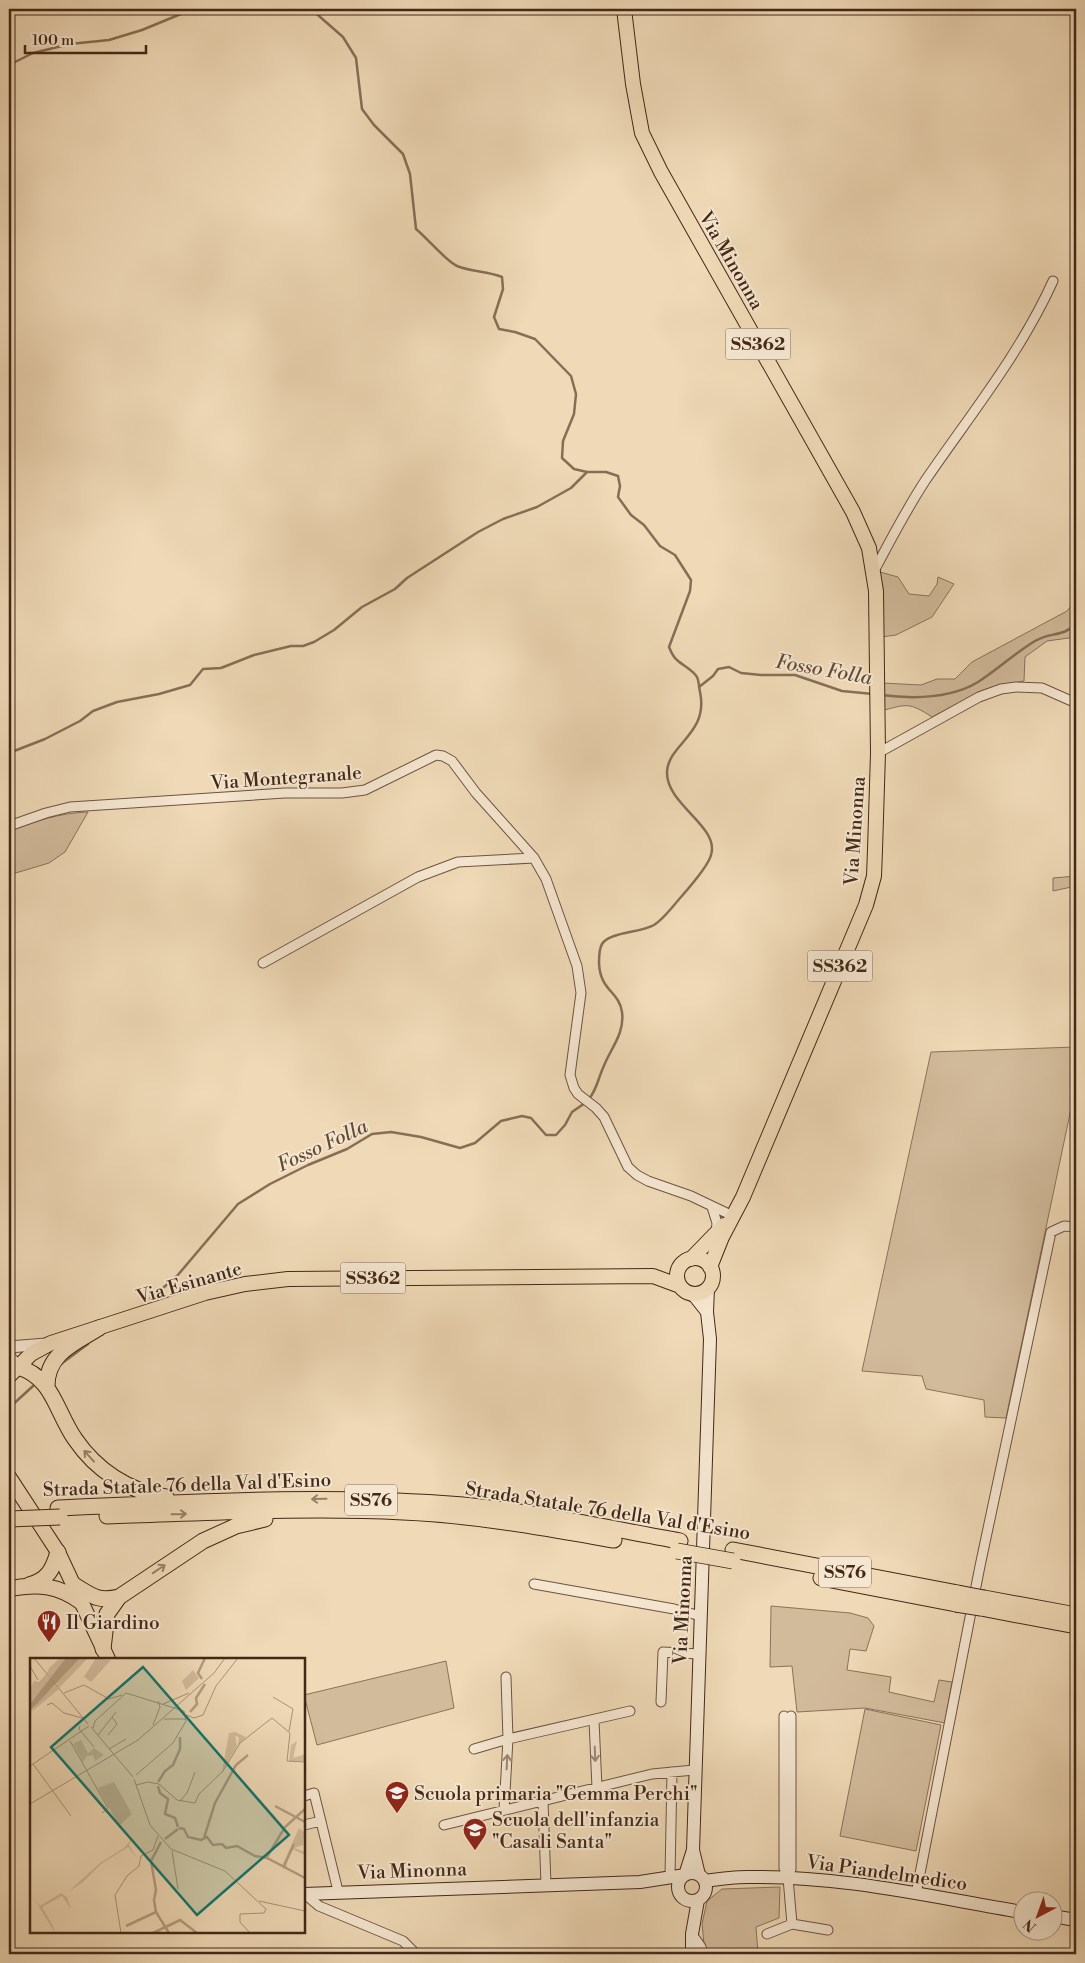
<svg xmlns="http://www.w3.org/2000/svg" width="1085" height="1963" font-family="'Libre Bodoni',serif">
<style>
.green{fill:#d2bb9b;stroke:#8a7259}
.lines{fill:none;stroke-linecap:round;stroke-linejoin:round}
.stream{stroke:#866e56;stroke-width:2.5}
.minor-casing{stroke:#6d543f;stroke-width:11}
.tertiary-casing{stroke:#6d543f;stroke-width:13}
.secondary-casing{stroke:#422817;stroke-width:14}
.primary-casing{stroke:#422817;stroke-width:16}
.trunk-casing{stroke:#422817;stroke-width:17}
.minor{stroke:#f5e6d0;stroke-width:9}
.tertiary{stroke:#f5e6d0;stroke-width:11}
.secondary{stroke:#f5e6d0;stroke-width:12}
.primary{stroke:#efd9b6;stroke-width:14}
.trunk{stroke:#efd9b6;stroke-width:15}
.trunk-bridge-casing{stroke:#422817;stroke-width:17;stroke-linecap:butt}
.trunk-bridge{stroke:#efd9b6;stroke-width:15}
.oneway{stroke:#988066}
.oneway2{stroke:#9c8774}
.labels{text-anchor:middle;stroke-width:4;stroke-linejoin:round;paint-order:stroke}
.shield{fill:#f5e6d0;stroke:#78614e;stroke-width:1}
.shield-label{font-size:18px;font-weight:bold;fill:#422817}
.street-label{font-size:19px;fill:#422817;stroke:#f5e6d0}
.poi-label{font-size:19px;fill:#422817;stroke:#f5e6d0;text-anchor:start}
.water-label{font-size:20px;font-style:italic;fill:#644b36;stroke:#f5e6d0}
.inset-river{fill:none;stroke:#b49d80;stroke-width:2.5}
.inset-road{fill:none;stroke:#aa9276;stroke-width:1}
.view{fill:#0f766e;fill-opacity:0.15;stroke:#0f766e;stroke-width:2.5}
.inset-edge{fill:none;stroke:#422817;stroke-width:2.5}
</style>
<rect width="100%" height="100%" fill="#efd9b6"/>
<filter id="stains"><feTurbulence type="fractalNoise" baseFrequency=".004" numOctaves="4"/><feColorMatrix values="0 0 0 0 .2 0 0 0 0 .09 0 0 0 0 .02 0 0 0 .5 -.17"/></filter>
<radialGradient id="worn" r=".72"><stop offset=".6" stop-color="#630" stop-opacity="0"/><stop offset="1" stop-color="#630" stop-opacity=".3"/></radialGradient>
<path class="green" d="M880,572l18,5 11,17 20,2 8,-12 1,-7 16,7 -22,33 -36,18 -15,2z
M1076,600v37l-29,4 -22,16 -1,24 -32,6 -13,5 -47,25c-23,-15 -25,-13 -51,-6l1,-28 39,2 16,-6h18l17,-17 95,-51z
M88,812l-23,40 -16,11 -40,12v-44c26,-10 51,-18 79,-19z
M1076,876v10l-23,5v-13z
M1076,1047v38l-70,333 -21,-1 -1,-17 -58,-11 -4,-13 -60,-5 69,-319z
M771,1606l79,7 18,5 6,8 -8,25 -16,-2 -3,21 44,7 -2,15 45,10 5,-22 13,2 -7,41 -80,-15 -68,4 -5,-46 -22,1z
M446,1661l8,47 -137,37 -13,-50z
M865,1709l76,16 -25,126 -76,-15z
M780,1887l-1,31 -23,9 2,27h-53l-3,-30 5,-23 15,-12z"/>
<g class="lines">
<path class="stream" d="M311,9l32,28 13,21 6,51 12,16 29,29 7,20 6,55c11,9 30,32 41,37 15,6 30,5 45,11l1,12 -9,28 5,12 16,3 20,7 36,37 5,18 -2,20 -11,27 -1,17 12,11 13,3h19l12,4 2,10 -2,11 13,18 13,10 16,21 15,9 16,25 -1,11 -21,56c2,5 4,10 8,13 5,5 16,10 20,17 2,4 2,11 3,15 9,42 -32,52 -33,80 -1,33 53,54 44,83 -3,13 -27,38 -36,49 -6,7 -13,16 -21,21 -14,8 -45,7 -52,19 -3,5 -3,14 -3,19 1,28 20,28 23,49 3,22 -12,37 -19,56 -5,11 -6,21 -14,31
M9,65l24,-12 37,-9 39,-4 33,-10 51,-21
M699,687l14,-11 5,-7 11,-2 12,6 20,2h34l47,16 31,3
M881,695c32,4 69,4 97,-13 20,-13 37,-29 57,-41 15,-9 28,-4 41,-17
M9,753l36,-14 35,-18 13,-10 24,-9 42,-8 31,-9 13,-16 18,-1 33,-13 37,-9h12l11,-4 20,-12 28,-23 33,-18 12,-11 71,-46 25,-13 34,-12 34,-19 16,-16
M150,1299l27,-23 61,-72 32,-20 38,-19 39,-16 25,-15 19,-2 30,5 39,11 15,-5 26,-22 21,-5 9,2 15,17h10l9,-10 7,-13 13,-9
M61,1364l27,-20
M9,1408l24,-22"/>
<defs>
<path id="minor" d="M874,571c16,-30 32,-61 51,-90 45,-66 95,-127 128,-200
M878,753l101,-56 22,-8 15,-2 26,1 34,15
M9,826l37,-13 24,-6 215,-14h57l23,-3 71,-35 7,1 9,5 24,32 58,65 12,21 31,87 4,27 -11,82 4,13 4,6 18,14 8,9 24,50 9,8 11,6 43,15 42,20
M263,963l155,-86 40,-15 76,-4
M712,1207l5,16 -1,10
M534,1584l140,25 27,7
M661,1702l2,-50 36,2
M594,1720l3,68
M474,1749l34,-10 -2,-62
M304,1796l10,-3 24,98
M543,1801l3,84
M504,1810l4,-71 122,-28
M304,1825l17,-4
M444,1825l208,-51 42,-4
M670,1877l2,-105
M788,1878l3,-9v-153
M305,1894l14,12 84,35 13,13
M916,1894l64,-328 71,-334 13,-6 12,1
M792,1924l36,6
M692,1934l9,13 2,7
M767,1934l25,-10 -4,-46 -4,-10v-152"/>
<path id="tertiary" d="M9,1347l37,-3
M9,1356l9,11 -7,1"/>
<path id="secondary" d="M692,1293l15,19
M678 1887a14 14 0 1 1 28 0a14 14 0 1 1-28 0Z
M699,1875l-6,-25 17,-511 -3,-27 1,-24
M705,1881c14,-2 28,-4 42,-4 92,-2 185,20 275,35
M304,1894l336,-12 45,-7 8,-25
M1052,1916l24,4
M692,1954v-20l6,-34"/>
<path id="primary" d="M624,9l9,75 9,49 19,39 192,340 16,36 7,43 2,162 -3,97 -1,26 -8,29 -123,292 -21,40 -12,30
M677 1276a18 18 0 1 1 36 0a18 18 0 1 1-36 0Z
M691,1259l33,-34
M9,1376l22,-22 20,-11 154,-50 40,-9 43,-5 365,-3 27,10
M9,1477l49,75 50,107"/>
<path id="trunk" d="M18,1367c35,10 38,45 57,72 21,31 54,53 91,58
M47,1386c0,-33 28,-43 52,-58
M9,1481l3,2
M58,1508c135,-6 270,-14 405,-3 73,7 145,23 217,36
M107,1516c98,-3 197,-9 296,-4 71,3 141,16 211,28
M733,1550l225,43
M821,1578l135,26
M29,1585c19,-5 24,-16 29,-33
M74,1585c18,11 24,17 45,12
M9,1589c28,-6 49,-4 72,13
M984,1598l92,17
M981,1608l95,18
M103,1649l4,-35 12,-17 84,-56 33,-15 29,-7"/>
</defs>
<use href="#minor" class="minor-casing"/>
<use href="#tertiary" class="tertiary-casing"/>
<use href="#secondary" class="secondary-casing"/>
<use href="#primary" class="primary-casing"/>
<use href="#trunk" class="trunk-casing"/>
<use href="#minor" class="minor"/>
<use href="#tertiary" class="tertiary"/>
<use href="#secondary" class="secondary"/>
<use href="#primary" class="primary"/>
<use href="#trunk" class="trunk"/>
<defs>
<path id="trunk-bridge" d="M9,1519l51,-2
M677,1551l56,10
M958,1593l26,5
M956,1604l25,4"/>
</defs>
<use href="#trunk-bridge" class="trunk-bridge-casing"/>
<use href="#trunk-bridge" class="trunk-bridge"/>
</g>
<defs><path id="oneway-shaft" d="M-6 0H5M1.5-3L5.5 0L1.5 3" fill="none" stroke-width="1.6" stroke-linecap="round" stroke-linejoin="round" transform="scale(1.25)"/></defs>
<g class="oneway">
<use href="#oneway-shaft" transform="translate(89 1456) rotate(-132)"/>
<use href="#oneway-shaft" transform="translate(319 1499) rotate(179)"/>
<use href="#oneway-shaft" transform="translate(179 1514) rotate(-1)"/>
<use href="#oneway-shaft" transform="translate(159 1569) rotate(-34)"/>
</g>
<g class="oneway2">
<use href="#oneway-shaft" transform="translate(595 1754) rotate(88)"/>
<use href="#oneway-shaft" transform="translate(507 1762) rotate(-87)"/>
</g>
<defs>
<symbol id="restaurant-pin" viewBox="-11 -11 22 30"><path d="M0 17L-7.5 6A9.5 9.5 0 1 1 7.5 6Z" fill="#8f2418" stroke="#f5e6d0"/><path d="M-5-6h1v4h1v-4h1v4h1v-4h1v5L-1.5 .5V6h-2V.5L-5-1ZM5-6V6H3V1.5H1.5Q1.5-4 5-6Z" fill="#fff"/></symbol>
<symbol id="school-pin" viewBox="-11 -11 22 30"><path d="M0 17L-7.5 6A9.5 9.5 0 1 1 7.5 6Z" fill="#8f2418" stroke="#f5e6d0"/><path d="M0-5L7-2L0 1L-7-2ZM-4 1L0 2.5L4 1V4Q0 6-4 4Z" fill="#fff"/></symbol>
</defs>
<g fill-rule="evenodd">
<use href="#restaurant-pin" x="35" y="1608" width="28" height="38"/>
<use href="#school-pin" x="383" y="1779" width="28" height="38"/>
<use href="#school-pin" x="461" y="1816" width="28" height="38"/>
</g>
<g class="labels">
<g class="shield">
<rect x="725.5" y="328.5" width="65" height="31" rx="4"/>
<rect x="807.5" y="950.5" width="65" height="31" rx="4"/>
<rect x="340.5" y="1262.5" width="65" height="31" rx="4"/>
<rect x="345" y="1484.5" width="52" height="31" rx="4"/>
<rect x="819" y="1556.5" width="52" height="31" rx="4"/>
</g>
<g class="shield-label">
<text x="758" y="350">SS362</text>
<text x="840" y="972">SS362</text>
<text x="373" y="1284">SS362</text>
<text x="371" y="1506">SS76</text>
<text x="845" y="1578">SS76</text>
</g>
<g class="street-label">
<text transform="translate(732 260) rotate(60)" y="7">Via Minonna</text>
<text transform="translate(286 777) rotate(-4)" y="7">Via Montegranale</text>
<text transform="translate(854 831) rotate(-86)" y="7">Via Minonna</text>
<text transform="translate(189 1282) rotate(-16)" y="7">Via Esinante</text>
<text transform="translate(187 1484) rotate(-2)" y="7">Strada Statale 76 della Val d'Esino</text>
<text transform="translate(608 1510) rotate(9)" y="7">Strada Statale 76 della Val d'Esino</text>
<text transform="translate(682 1610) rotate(-87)" y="7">Via Minonna</text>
<text transform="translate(412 1870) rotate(-2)" y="7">Via Minonna</text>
<text transform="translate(887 1872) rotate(8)" y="7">Via Piandelmedico</text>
</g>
<g class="poi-label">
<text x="66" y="1629">Il Giardino</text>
<text x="414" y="1800">Scuola primaria "Gemma Perchi"</text>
<text x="492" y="1826">Scuola dell'infanzia<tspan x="492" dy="22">"Casali Santa"</tspan></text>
</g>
<g class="water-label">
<text transform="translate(824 669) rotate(10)" y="7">Fosso Folla</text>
<text transform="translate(322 1145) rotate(-25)" y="7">Fosso Folla</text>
</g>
</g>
<g transform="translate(30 1658)">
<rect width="275" height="275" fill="#efd9b6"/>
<path d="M30,0h7l-16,20 -4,-5 2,-5zM50,0h8l-29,30 -3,-5zM66,0l15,2 -20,22 -7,-5zM163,12l6,8 -13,12 -4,-9zM16,16l4,5 -20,25v-15l4,-8 5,1zM25,27l4,4 -29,24 10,-14zM205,74l11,5 -8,8 1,-8 -4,-1 2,10 -15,26 7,-39zM51,82l7,13 6,-5 10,7 -9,6 -2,-6 -6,1 -4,6 -10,-18zM267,83l-4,17 12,-4v7l-16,1 2,-17zM84,124l18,32 -13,12 -21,-38zM269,170l5,4 -1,13 -9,3 11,4v3l-13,-6 -6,10 1,10h-3l-8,-7 6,4zM103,179l-4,8 8,13 -9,-11 -27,17 -18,18 -15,10 32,-29 24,-15zM31,235l6,4 4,12 -9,-13 -20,11 11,19 2,7 -20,-33 5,6z" fill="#d2bb9b"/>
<path d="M36,0h14l-50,53v-7z" fill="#b49d80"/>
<path class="inset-river" d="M172,21l-4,-6 7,-15M160,54l7,-8 -1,-6 9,-14M128,124l7,-11 8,-6 7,-16v-12M128,128l2,7 8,6 -3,15 10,4 3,9M245,148l30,16M149,170l5,1 4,8 13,3 6,-3 6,8 9,-1 4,4 11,-2 18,10 12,2 38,20M174,180l11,-35 21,-38 12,-10M135,181l13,-10M131,184l-10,19 5,29 -2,10 2,12 13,21M237,199l18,-30 20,-18M254,208l10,-22M96,268l30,-14M123,275l27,-13 17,13"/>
<path class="inset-road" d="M4,0l54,66M0,8l8,14M34,35l20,-8 25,14 13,-4M243,39l20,12 -4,22M133,46l26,-11M17,47l5,-2 12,10 18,5M156,57l8,3 9,-3 13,-29 22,-28M134,61h22M123,67l7,-18 -2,-6M50,68l-1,3 15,18M61,69l42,50M63,70l2,-7 31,-28 58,18 2,10 -13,22 -37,32M68,77l18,-23M78,77l9,-11 -5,-7M40,83l38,67 -6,5M79,91l17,-10M3,106l38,52M0,108l59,-40M104,121l16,46 21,24 54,22 41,38 -2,4 -24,1v8l10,11M106,127l12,-3 11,2 18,16 18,3 4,-9 24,-23 17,-28 32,-25 18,15 -3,28 18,1M150,143l7,-8 8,-21M0,146l108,-64 76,-67 11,-15M142,193l6,38M229,243l46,10M91,275l-6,-38 12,-19 12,-10 2,-10 12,-6 5,-14"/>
<path class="view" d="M113,9l146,168 -92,80 -146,-168z"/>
<rect width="275" height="275" class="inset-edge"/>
</g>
<rect width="1085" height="1963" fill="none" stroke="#efd9b6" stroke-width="30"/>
<rect x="10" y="10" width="1065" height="1943" fill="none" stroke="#422817" stroke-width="2.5"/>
<rect x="15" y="15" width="1055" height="1933" fill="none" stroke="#422817"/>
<g transform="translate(1038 1916) rotate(221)"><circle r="24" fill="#f5e6d0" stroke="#ad9a86"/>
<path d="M0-4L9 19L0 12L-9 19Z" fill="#8f2418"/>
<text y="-8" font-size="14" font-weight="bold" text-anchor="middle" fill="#422817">N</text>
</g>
<path d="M25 45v8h121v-8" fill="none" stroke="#422817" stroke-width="2.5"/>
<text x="32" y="45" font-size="15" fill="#422817" stroke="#f5e6d0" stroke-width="4" paint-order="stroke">100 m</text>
<rect width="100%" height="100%" filter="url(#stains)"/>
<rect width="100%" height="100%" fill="url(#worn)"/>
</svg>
